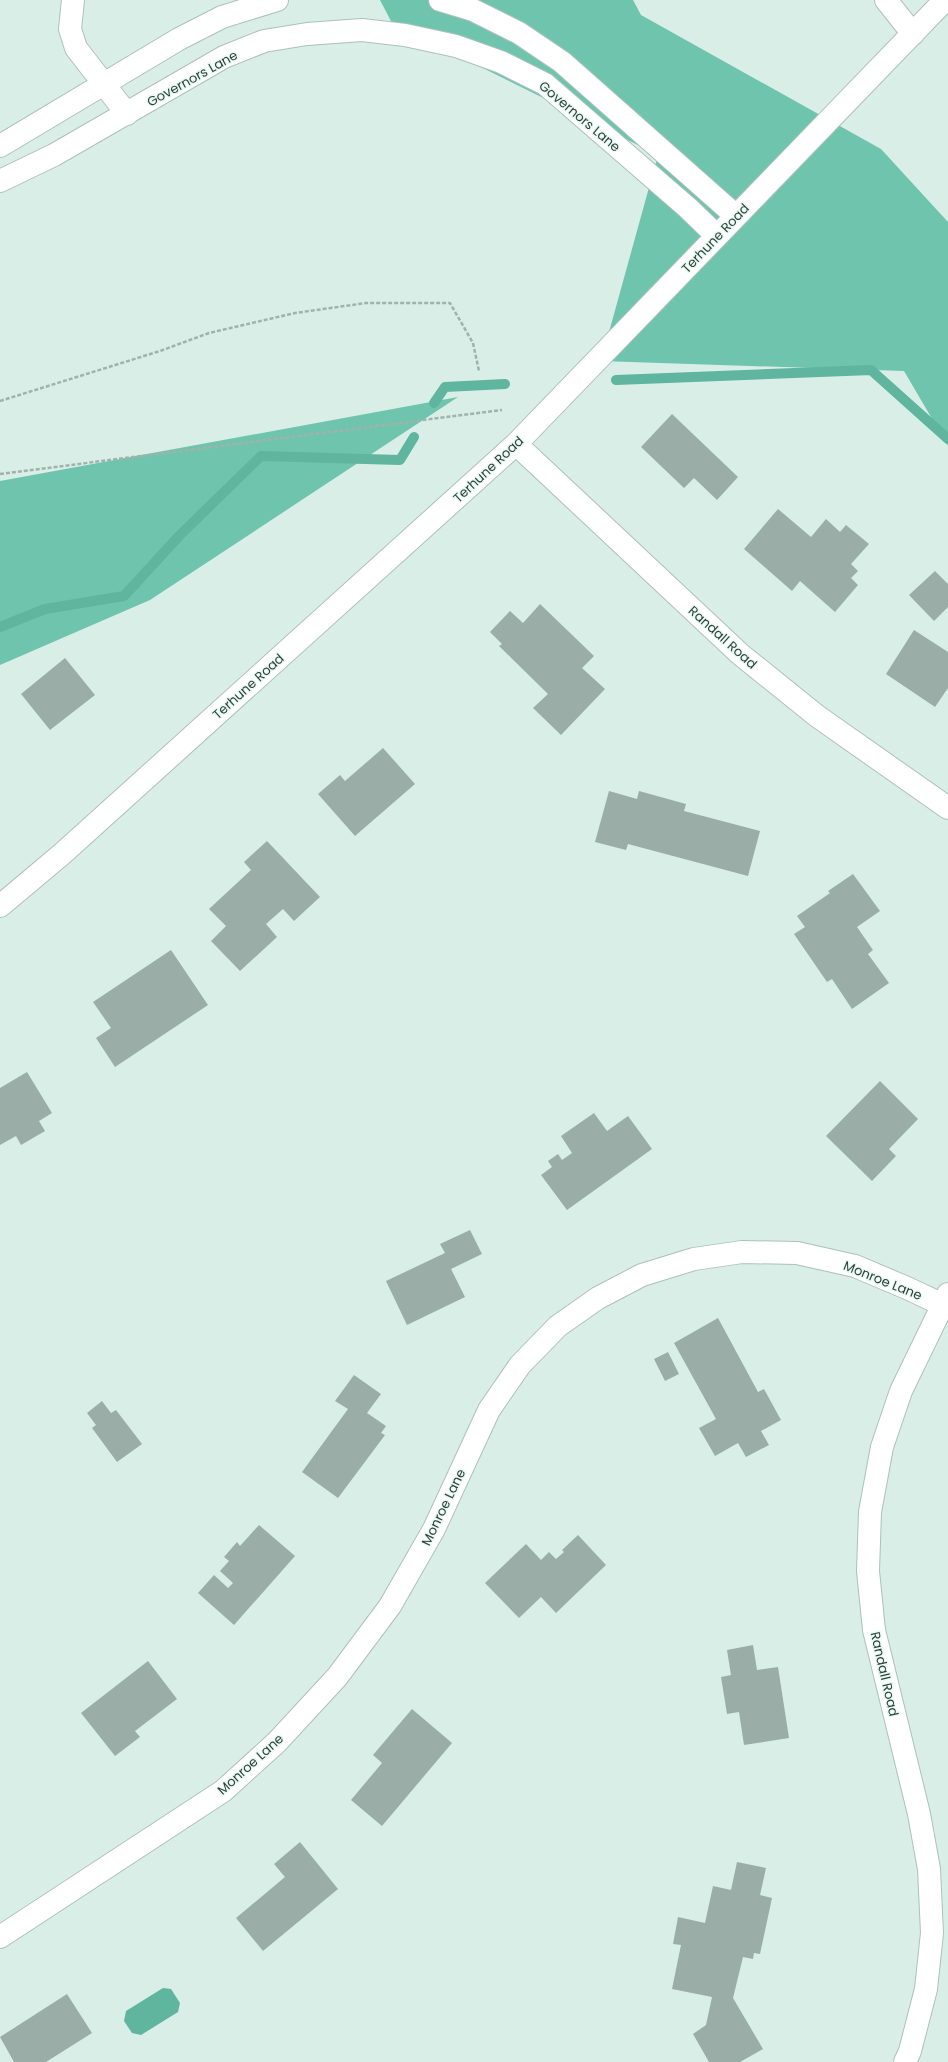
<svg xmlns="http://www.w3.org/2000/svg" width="948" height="2062" font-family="Poppins,sans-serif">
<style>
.forest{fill:#6fc4ad}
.water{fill:#5fb59e}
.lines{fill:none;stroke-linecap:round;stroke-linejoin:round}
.stream{stroke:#5fb59e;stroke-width:10}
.building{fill:#9aaea7}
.minor-casing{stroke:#adc1bb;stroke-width:24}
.path{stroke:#a1b2ac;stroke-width:2.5;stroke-dasharray:4 2;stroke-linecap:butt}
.minor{stroke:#fff;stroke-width:22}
.labels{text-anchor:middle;stroke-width:3;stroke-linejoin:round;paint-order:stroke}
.street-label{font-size:13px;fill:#343c39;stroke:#e6fbf4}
</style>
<rect width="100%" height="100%" fill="#d9eee7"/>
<path class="forest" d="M380,0h253l8,15 240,134 67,73v224l-44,-75 -303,-10 57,-206 -266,-132z
M458,397l-308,203 -150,65v-184z"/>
<path class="water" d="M163,1988l8,1 9,14 -2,9 -37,23 -9,-2 -8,-12 2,-10z"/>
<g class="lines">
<path class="stream" d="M616,380l255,-10 77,69
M434,403l11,-16 60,-3
M0,627l45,-18 79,-13 55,-60 82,-80 139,4 14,-23"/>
</g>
<path class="building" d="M672,414l66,63 -21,23 -23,-22 -10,10 -43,-41z
M778,509l33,28 15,-18 14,13 6,-7 23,19 -18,20 7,7 -7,7 7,7 -23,27 -35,-31 -8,10 -48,-42z
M935,571l13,13v23l-14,14 -25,-26z
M540,604l54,52 -12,12 23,21 -44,46 -28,-27 15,-14 -49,-48 3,-2 -12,-12 20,-21 13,12z
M914,630l34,22v36l-13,19 -49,-33z
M65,658l30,37 -45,35 -29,-36z
M383,748l32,36 -60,52 -37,-42 22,-19 5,6z
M609,791l28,8 2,-8 47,13 -2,7 76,20 -12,45 -120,-32 -2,6 -31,-8z
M267,841l53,56 -26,24 -11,-12 -17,15 11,13 -37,34 -29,-30 15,-15 -17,-17 42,-39 -7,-8z
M853,874l27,37 -23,16 16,23 -5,4 21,29 -37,26 -20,-30 -5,3 -33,-48 11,-7 -8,-11 33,-23 -2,-2z
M171,950l37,55 -93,62 -19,-29 15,-10 -18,-26z
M27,1072l25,41 -13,8 6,10 -24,14 -5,-9 -16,9v-57z
M880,1081l38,38 -29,30 7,7 -24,25 -46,-45z
M594,1113l13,18 21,-15 24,33 -85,61 -26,-35 11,-8 -4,-6 10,-7 4,6 10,-7 -11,-17z
M470,1230l12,24 -31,15 14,28 -58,28 -21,-44 59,-28 -5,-9z
M718,1318l40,74 6,-3 17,31 -20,11 8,14 -23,12 -8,-14 -23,13 -16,-28 17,-9 -42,-76z
M668,1352l11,22 -14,7 -11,-22z
M354,1375l27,19 -14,19 19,13 -5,7 4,2 -47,63 -36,-26 46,-63 -13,-8z
M102,1401l9,12 5,-3 26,34 -25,18 -25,-34 4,-3 -9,-12z
M259,1525l36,31 -61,69 -36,-32 16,-18 14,13 5,-5 -13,-12 9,-10 -5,-4 13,-15 3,4z
M578,1535l28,30 -50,48 -15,-16 -22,21 -34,-35 41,-39 15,16 8,-8 7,7 8,-7 -2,-2z
M753,1645l4,25 21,-3 11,71 -45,7 -5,-33 -12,2 -6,-37 10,-2 -4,-25z
M148,1661l29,38 -42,32 5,6 -25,19 -34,-43z
M412,1709l40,34 -70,83 -31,-26 31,-37 -9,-8z
M300,1842l38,47 -75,62 -27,-33 49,-41 -11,-13z
M737,1862l29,6 -6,27 12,3 -12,56 -6,-1 -1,6 -10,-2 -10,41 30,51 -23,13h-31l-16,-28 13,-9 6,-28 -40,-8 9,-44 -8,-1 5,-27 27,6 8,-37 18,4z
M67,1994l25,39 -46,29h-32l-14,-25z"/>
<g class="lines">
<defs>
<path id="minor" d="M73,0l-3,29 6,19 51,66
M440,0l33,10 46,23 43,29 174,154
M886,0l27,34
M0,146l179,-107 43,-22 55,-17
M0,181l54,-26 170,-98 40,-16 43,-7 55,-4 43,5 51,11 45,16 44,22 143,124 29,28
M516,444l224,210 77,62 131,92
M0,906l62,-52 454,-410 429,-444
M0,1937l223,-146 54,-49 60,-65 53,-71 44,-77 55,-119 31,-45 38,-39 40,-28 44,-23 52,-16 48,-7 55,1 58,13 52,22 36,17
M905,2062l5,-11 16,-62 6,-56 -3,-64 -10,-55 -45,-184 -6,-59 2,-59 12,-65 19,-56 47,-97"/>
</defs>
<use href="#minor" class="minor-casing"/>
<path class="path" d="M0,401l160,-50 49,-18 86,-20 71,-10h84l23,40 6,28
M0,474l502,-64"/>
<use href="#minor" class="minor"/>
</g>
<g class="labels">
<g class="street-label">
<text transform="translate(192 78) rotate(-29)" y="5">Governors Lane</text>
<text transform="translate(580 116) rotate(40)" y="5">Governors Lane</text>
<text transform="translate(715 238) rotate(-46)" y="5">Terhune Road</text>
<text transform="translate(488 469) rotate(-43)" y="5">Terhune Road</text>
<text transform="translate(723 637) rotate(42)" y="5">Randall Road</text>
<text transform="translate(248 686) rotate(-42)" y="5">Terhune Road</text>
<text transform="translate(883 1280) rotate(22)" y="5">Monroe Lane</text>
<text transform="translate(443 1507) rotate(-64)" y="5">Monroe Lane</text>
<text transform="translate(885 1674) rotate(77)" y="5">Randall Road</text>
<text transform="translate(250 1764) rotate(-42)" y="5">Monroe Lane</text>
</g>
</g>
</svg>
